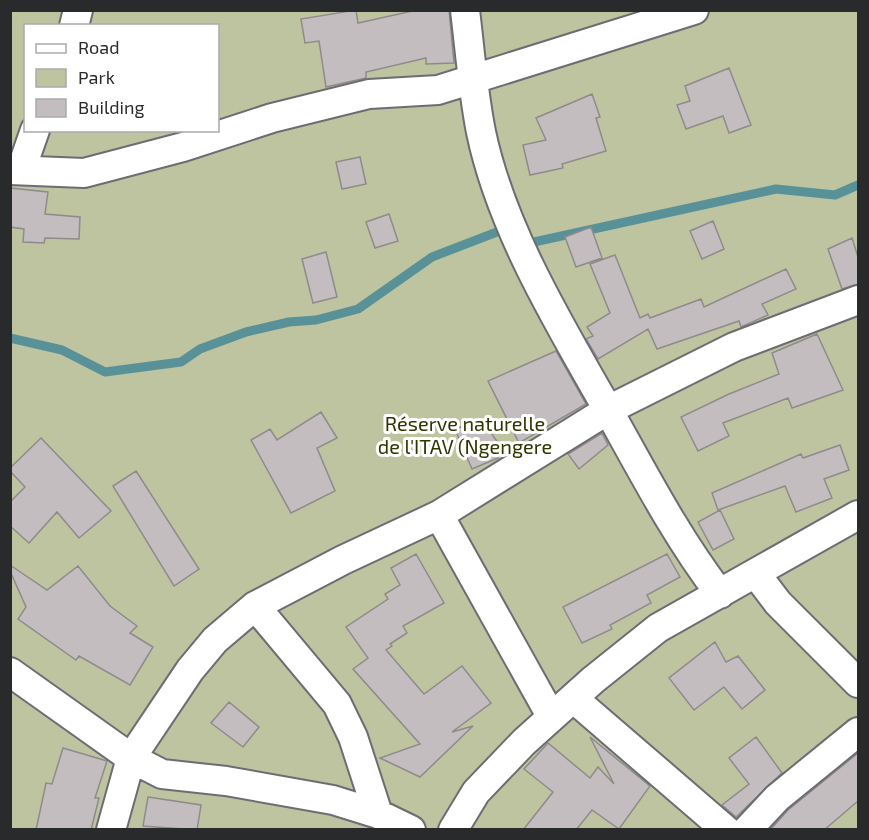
<svg xmlns="http://www.w3.org/2000/svg" width="869" height="840" font-family="'Exo 2',sans-serif">
<style>
.green{fill:#bdc49f;fill-rule:evenodd}
.lines{fill:none;stroke-linecap:round;stroke-linejoin:round}
.stream{stroke:#589298;stroke-width:9}
.building{fill:#c3bdbf;stroke:#908a8c;stroke-width:1.5}
.minor-casing{stroke:#6c6d72;stroke-width:32}
.minor{stroke:#fff;stroke-width:28}
.labels{text-anchor:middle;stroke-width:6;stroke-linejoin:round;paint-order:stroke}
.park-label{font-size:20px;fill:#303500;stroke:#fff}
</style>
<rect width="100%" height="100%" fill="#e0e2e8"/>
<path class="green" d="M11,11h847v818h-847zM26,26h192v104h-192z"/>
<g class="lines">
<path class="stream" d="M534,242l242,-53 59,6 23,-10
M10,338l52,12 43,22 76,-10 19,-13 46,-17 43,-10 27,-2 42,-11 74,-52 65,-25"/>
</g>
<path class="building" d="M356,10l2,13 59,-13h32l5,53 -28,1v-6l-60,14v6l-40,9 -7,-46 -14,2 -4,-24z
M729,68l22,57 -22,8 -6,-17 -37,13 -9,-24 13,-4 -5,-15z
M592,94l8,23 -4,1 10,33 -44,13 1,4 -33,7 -7,-30 23,-5 -10,-22z
M360,157l6,27 -24,5 -6,-27z
M10,188l38,4 -3,22 35,3 -1,22 -34,-1 -1,5 -21,-1 1,-13 -14,-2z
M389,214l9,27 -23,7 -9,-26z
M713,221l11,28 -22,10 -12,-28z
M591,227l11,31 -26,9 -11,-30z
M852,238l6,19v27l-16,5 -14,-40z
M326,252l11,45 -24,6 -11,-44z
M615,255l25,63 8,-4 2,4 51,-19 3,8 82,-38 10,20 -34,15 6,11 -27,12 -2,-6 -82,28 -9,-20 -50,30 -12,-20 7,-3 -6,-9 23,-14 -20,-49z
M817,334l26,56 -51,18 -4,-10 -65,25 6,13 -31,15 -17,-34 48,-23 50,-20 -7,-21z
M556,351l30,53 -67,39 -31,-62z
M321,412l16,26 -20,10 18,43 -44,22 -40,-73 19,-11 7,11z
M481,419l23,32 -7,4 1,3 -26,11 -17,-40z
M602,433l6,12 -29,24 -11,-15z
M41,438l70,73 -32,27 -22,-26 -28,31 -19,-17v-24l15,-15 -15,-16v-3z
M840,445l9,25 -25,9 8,19 -36,14 -11,-26 -67,24 -6,-17 89,-39 2,4z
M136,471l63,98 -25,17 -61,-100z
M720,510l14,29 -21,11 -15,-28z
M416,554l28,49 -41,23 4,7 -17,11 2,2 -6,4 38,44 38,-28 29,37 -39,29 21,-6 -53,51 -40,-19 40,-14 -67,-75 15,-11 -22,-31 42,-28 -3,-5 15,-9 -9,-17z
M667,554l13,23 -33,18 4,8 -41,22 2,4 -30,14 -19,-36z
M10,565l37,25 31,-24 32,40 27,20 -7,7 23,14 -23,38 -51,-29 -3,4 -58,-41 8,-12 -16,-36z
M715,642l11,20 12,-6 27,34 -23,19 -18,-22 -30,23 -25,-32z
M229,702l30,25 -16,20 -32,-24z
M590,737l60,49 -31,43 -27,-19 -16,20h-53l30,-38 -29,-23 24,-26 42,35 8,-11 16,17z
M756,737l26,36 -46,44 -14,-12 27,-21 -20,-26z
M63,748l44,13 -12,37h4l-8,32h-55l10,-47 6,1z
M858,753v48l-34,29h-54l18,-20z
M148,797l53,8 -4,25 -54,-4z"/>
<g class="lines">
<defs>
<path id="minor" d="M465,10c5,41 8,82 16,122 20,96 78,192 126,276 36,64 68,127 113,186
M74,26l4,-16
M10,170l74,3 99,-26 89,-29 97,-24 69,-4 256,-80
M21,170l14,-40
M439,515l112,201
M756,574l22,29 80,80
M255,606l82,98 16,33 25,77
M10,672l121,86 31,16 64,7 107,19 45,14 33,16
M574,699l152,131
M111,830l20,-72 59,-88 25,-30 40,-34 88,-46 96,-45 169,-105 126,-63 124,-47
M453,830l23,-38 48,-50 69,-62 65,-52 200,-113
M747,830l30,-32 81,-66"/>
</defs>
<use href="#minor" class="minor-casing"/>
<use href="#minor" class="minor"/>
</g>
<g class="labels">
<g class="park-label">
<text x="465" y="431">Réserve naturelle<tspan x="465" dy="23">de l'ITAV (Ngengere</tspan></text>
</g>
</g>
<rect width="869" height="840" fill="none" stroke="#292a2c" stroke-width="24"/>
<rect x="24" y="24" width="195" height="108" fill="#ffffff" stroke="#a9aaab" stroke-width="1.5"/>
<rect x="36" y="44" width="30" height="9" fill="#ffffff" stroke="#a9aaab" stroke-width="1.5"/>
<text x="78" y="54" font-size="18" fill="#292a2c">Road</text>
<rect x="36" y="69" width="30" height="18" fill="#bdc49f" stroke="#a9aaab" stroke-width="1.5"/>
<text x="78" y="84" font-size="18" fill="#292a2c">Park</text>
<rect x="36" y="99" width="30" height="18" fill="#c3bdbf" stroke="#a9aaab" stroke-width="1.5"/>
<text x="78" y="114" font-size="18" fill="#292a2c">Building</text>
</svg>
